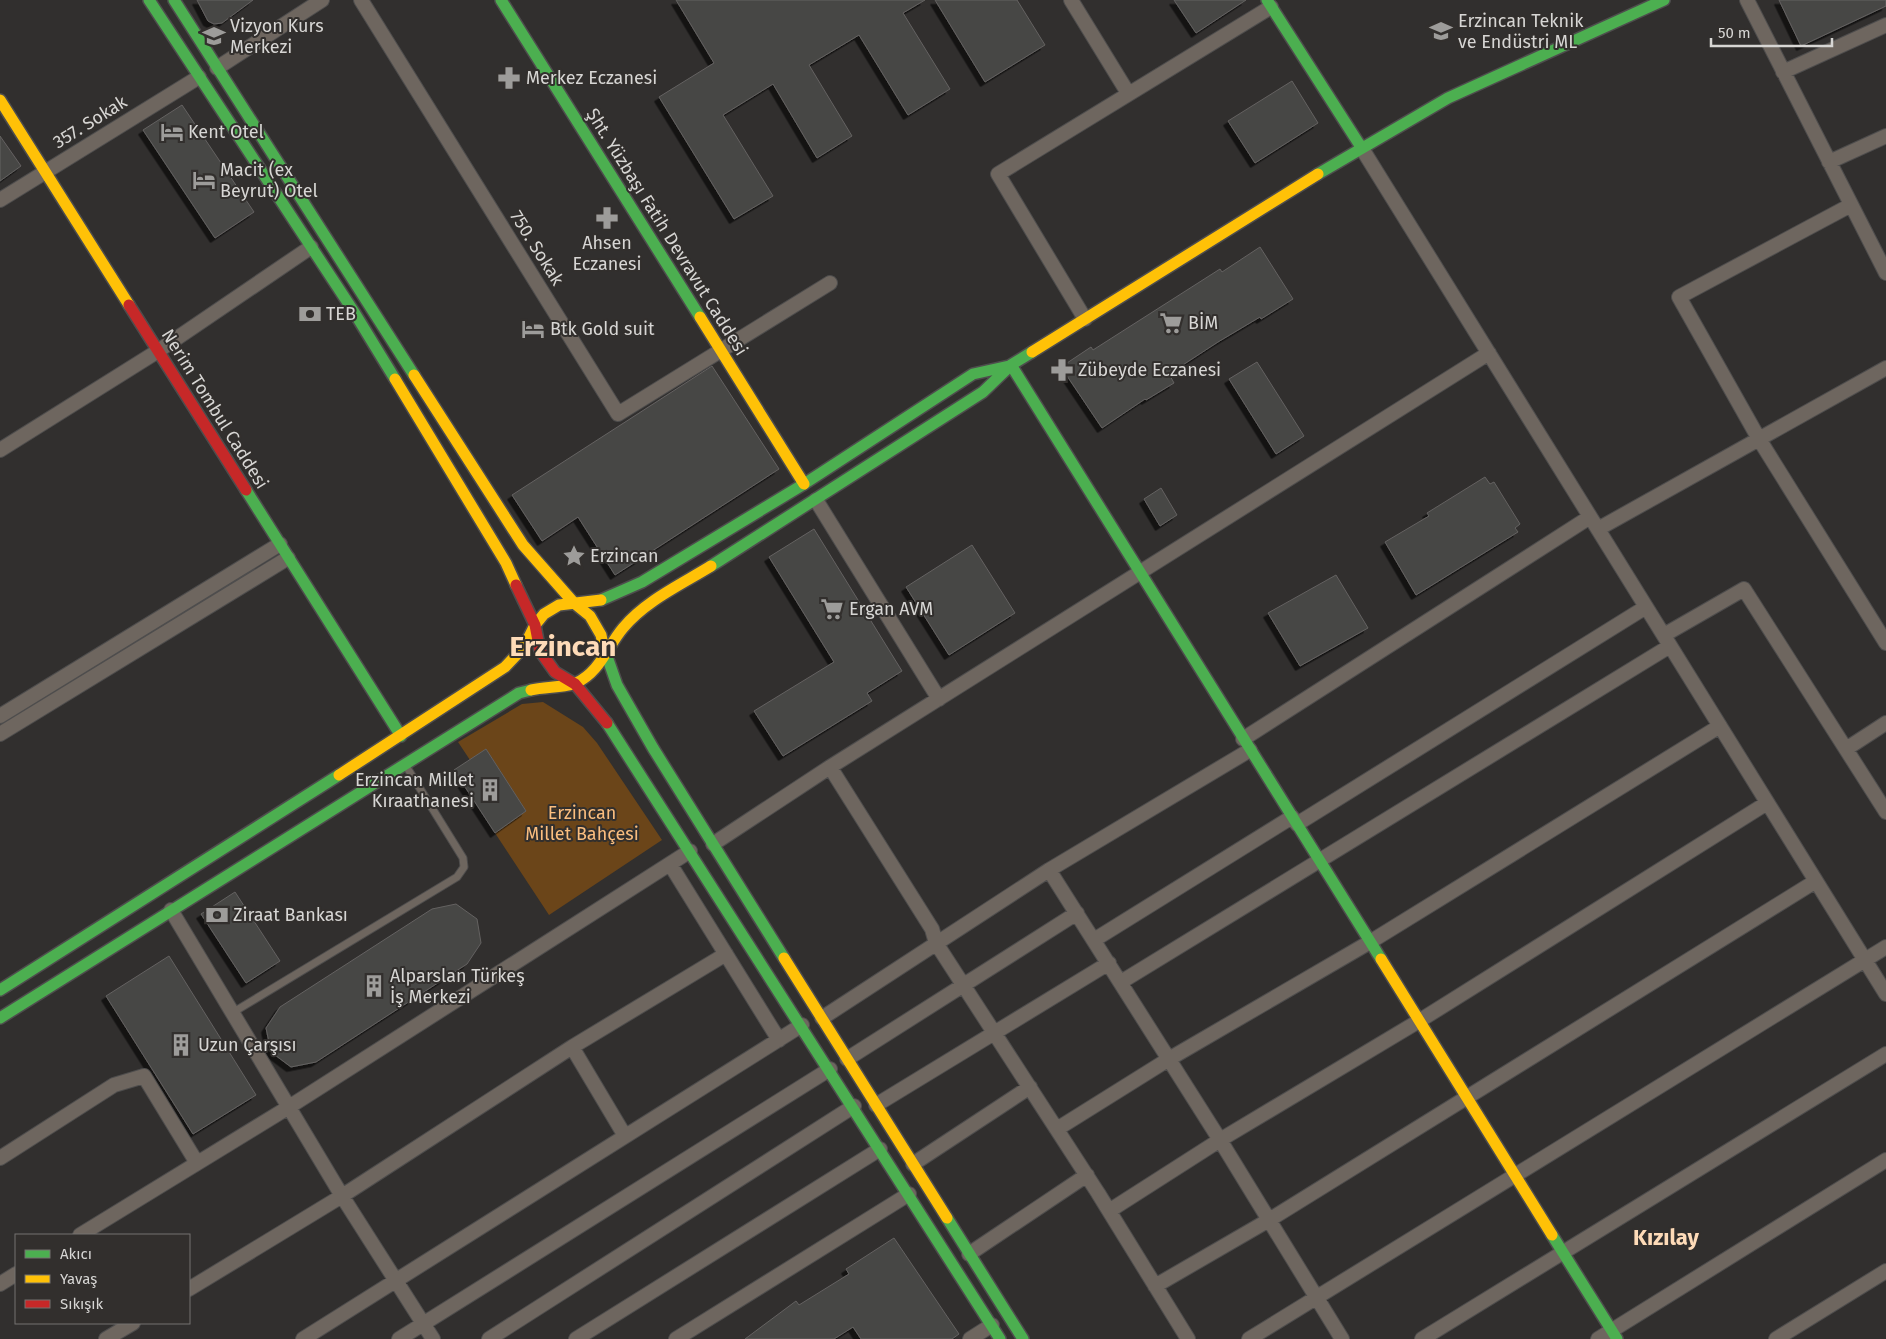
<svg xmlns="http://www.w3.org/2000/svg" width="1886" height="1339" font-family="'Fira Sans',sans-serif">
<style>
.green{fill:#6b4519}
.building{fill:#474645;stroke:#646261;filter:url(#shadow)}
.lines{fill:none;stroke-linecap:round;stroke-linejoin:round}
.lane-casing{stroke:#4e4d4d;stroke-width:9}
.street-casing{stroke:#4e4d4d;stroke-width:16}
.fast-casing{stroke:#4e4d4d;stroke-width:14}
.slow-casing{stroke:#4e4d4d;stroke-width:14}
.jam-casing{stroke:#4e4d4d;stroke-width:14}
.lane{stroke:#6e665f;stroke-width:7}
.street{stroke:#6e665f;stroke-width:14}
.fast{stroke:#4caf50;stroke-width:11}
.slow{stroke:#ffc107;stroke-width:11}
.jam{stroke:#c62828;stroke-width:11}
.labels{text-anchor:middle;stroke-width:4;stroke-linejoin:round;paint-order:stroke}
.poi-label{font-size:18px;fill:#d7d6d4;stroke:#322f2d;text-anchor:start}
.street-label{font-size:18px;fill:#d7d6d4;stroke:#322f2d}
.park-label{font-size:18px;fill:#fbbe7f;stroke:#322f2d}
.district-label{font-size:22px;font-weight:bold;fill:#fedbb8;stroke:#322f2d}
.town-label{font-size:28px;font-weight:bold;fill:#fedbb8;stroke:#322f2d}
</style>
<defs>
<filter id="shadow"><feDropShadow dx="-4.5" dy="4.5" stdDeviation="0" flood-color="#0009"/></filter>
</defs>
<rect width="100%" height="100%" fill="#312f2e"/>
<path class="green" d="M543,702l40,25 14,16 65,97 -113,75 -54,-82 31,-22 -40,-62 -16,11 -12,-18 64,-38z"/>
<path class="building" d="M197,0h56l-31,23 -8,1 -6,-3z
M676,0h249l-22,13 47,76 -42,26 -49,-80 -50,30 43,71 -35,22 -44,-74 -50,31 50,81 -39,23 -75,-122 55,-34z
M935,0h82l28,45 -60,37z
M1174,0h72l-50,33z
M1779,0h107v6l-85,40z
M1292,81l26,42 -63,40 -27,-42z
M182,105l72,107 -39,26 -72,-108z
M0,136l21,30 -21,15z
M1260,247l33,52 -32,20 -1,-2 -42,25 -49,32 5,9 -28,17 -1,-1 -43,29 -41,-61 30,-20 2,3 127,-81 2,3z
M1257,362l47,74 -28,18 -47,-75z
M712,366l67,103 -164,106 -37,-58 -36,24 -30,-46z
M1485,477l5,7 4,-2 26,42 -5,4 3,4 -102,63 -31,-53 44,-26 -2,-3z
M1161,488l16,27 -17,11 -16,-27z
M814,529l88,142 -35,22 5,8 -89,55 -29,-45 80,-49 -65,-105z
M972,545l43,68 -66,42 -43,-68z
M1336,575l32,53 -68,38 -32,-53z
M486,749l40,62 -31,22 -41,-63z
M235,892l45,69 -34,22 -45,-69z
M456,904l21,15 4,24 -14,21 -151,98 -25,5 -20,-15 -5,-24 14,-21 152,-98z
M169,956l87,139 -63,39 -87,-138z
M894,1238l65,96 -7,5h-91l-8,-12 -19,12h-89l51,-38 3,4 50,-31 -3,-5z"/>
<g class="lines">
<defs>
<path id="lane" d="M232,1013l225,-136 7,-10 -1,-9 -57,-92"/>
<path id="street" d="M361,0l257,414 212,-131
M1071,0l57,93
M1747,0l139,273
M217,68l105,-68
M1783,72l103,-47
M1361,147l525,847
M1829,162l57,-26
M0,200l199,-123
M1851,205l-172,92 80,142 127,204
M1085,319l-87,-145 273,-167
M0,450l158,-99 153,-104
M816,500l123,199
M1598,529l288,-161
M1664,635l80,-46 142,223
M0,716l280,-172
M0,734l288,-176
M1243,739l347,-222
M1846,749l40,-26
M830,767l102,162 4,14 162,250 90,146
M1297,824l349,-217
M713,844l117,-77 659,-414
M670,864l109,176
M1049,870l171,270 122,199
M171,910l171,286 91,143
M1094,940l198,-123
M1121,982l549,-336
M822,1018l227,-148 201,-120
M572,1047l53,89
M847,1059l230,-146
M876,1105l233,-142
M1057,1129l112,-70 201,-117 350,-216
M0,1158l114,-73 30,-9 53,87
M913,1164l117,-77
M1109,1211l111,-71 199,-119 348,-218
M80,1235l209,-128 401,-256
M969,1254l118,-79
M0,1284l16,-10
M1155,1286l114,-66 547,-339
M189,1289l153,-93 230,-149 154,-93
M106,1339l27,-16
M303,1339l499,-314
M399,1339l431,-270
M489,1339l365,-233
M576,1339l304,-190
M676,1339l233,-145
M970,1339l22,-14
M1249,1339l637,-392
M1422,1339l464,-285
M1598,1339l288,-179
M1776,1339l110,-68"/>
<path id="fast" d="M149,0l205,312 41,67
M174,0l240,375
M501,0l199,317
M1267,0l94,147
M1318,174l130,-76 216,-98
M1011,365l370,594
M246,490l155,246
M711,566l272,-174 28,-27 21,-13
M601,600l41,-18 162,-98 169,-110 36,-8
M603,645l14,40 36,63 131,210
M607,723l393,616
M0,990l339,-215
M0,1018l519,-325 12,-3
M947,1218l76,121
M1552,1235l65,104"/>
<path id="slow" d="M0,100l129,205
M700,317l104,167
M1032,352l286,-178
M414,375l109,170 51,58 16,13 11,19 2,10
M395,379l111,184 10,22
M531,690c12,-3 37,-3 45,-7 24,-11 31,-36 47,-55 22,-27 59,-44 88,-62
M339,775l166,-108 19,-20 11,-22 9,-11 15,-9 42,-5
M784,958l163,260
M1381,959l171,276"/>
<path id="jam" d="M129,305l117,185
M516,585l19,40 5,26 15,21 20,12 32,39"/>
</defs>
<use href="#lane" class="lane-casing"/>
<use href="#street" class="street-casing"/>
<use href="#fast" class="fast-casing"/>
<use href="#slow" class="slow-casing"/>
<use href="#jam" class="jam-casing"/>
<use href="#lane" class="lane"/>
<use href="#street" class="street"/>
<use href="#fast" class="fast"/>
<use href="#slow" class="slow"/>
<use href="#jam" class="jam"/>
</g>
<defs>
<symbol id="school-bare" viewBox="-9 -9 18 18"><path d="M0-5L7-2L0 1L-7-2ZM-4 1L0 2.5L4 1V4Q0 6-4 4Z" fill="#9d9c9a" stroke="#322f2d" stroke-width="2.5" paint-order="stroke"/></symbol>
<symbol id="pharmacy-bare" viewBox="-9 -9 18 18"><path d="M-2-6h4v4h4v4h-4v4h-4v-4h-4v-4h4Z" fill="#9d9c9a" stroke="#322f2d" stroke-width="2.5" paint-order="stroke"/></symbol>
<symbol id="hotel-bare" viewBox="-9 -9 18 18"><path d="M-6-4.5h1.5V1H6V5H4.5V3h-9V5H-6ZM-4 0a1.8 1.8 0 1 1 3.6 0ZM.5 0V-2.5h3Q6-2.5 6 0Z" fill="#9d9c9a" stroke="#322f2d" stroke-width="2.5" paint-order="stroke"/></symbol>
<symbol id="bank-bare" viewBox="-9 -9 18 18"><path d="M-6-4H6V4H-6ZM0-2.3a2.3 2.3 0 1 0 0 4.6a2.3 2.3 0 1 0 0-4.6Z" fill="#9d9c9a" stroke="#322f2d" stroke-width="2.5" paint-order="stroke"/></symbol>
<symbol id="supermarket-bare" viewBox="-9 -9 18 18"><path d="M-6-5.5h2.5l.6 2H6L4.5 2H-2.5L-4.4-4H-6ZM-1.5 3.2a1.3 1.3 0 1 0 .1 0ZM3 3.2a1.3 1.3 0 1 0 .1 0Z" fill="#9d9c9a" stroke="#322f2d" stroke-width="2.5" paint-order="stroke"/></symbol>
<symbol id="sight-bare" viewBox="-9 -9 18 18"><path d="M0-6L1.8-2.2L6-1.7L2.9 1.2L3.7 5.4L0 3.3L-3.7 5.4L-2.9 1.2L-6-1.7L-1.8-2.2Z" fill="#9d9c9a" stroke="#322f2d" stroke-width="2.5" paint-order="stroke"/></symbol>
<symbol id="building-bare" viewBox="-9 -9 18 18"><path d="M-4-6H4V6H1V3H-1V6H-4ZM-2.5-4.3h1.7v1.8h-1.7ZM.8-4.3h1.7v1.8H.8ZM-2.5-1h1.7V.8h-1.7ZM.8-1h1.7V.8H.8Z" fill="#9d9c9a" stroke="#322f2d" stroke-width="2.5" paint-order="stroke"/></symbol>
</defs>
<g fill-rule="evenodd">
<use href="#school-bare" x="1425" y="15" width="32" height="32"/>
<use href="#school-bare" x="198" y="20" width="32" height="32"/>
<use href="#pharmacy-bare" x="493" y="62" width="32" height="32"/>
<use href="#hotel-bare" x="156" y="116" width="32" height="32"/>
<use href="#hotel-bare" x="188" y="164" width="32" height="32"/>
<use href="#pharmacy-bare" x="591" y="202" width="32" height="32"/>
<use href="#bank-bare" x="294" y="298" width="32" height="32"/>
<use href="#supermarket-bare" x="1155" y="307" width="32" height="32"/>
<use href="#hotel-bare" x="517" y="313" width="32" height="32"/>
<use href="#pharmacy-bare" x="1046" y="354" width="32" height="32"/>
<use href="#sight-bare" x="558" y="540" width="32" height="32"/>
<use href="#supermarket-bare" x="816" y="593" width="32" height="32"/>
<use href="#building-bare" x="474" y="774" width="32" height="32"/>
<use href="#bank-bare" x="201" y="899" width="32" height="32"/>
<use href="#building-bare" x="358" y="970" width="32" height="32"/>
<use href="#building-bare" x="165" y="1029" width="32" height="32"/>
</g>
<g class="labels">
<g class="poi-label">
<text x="1458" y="27">Erzincan Teknik<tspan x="1458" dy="21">ve Endüstri ML</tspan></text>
<text x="230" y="32">Vizyon Kurs<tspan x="230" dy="21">Merkezi</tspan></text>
<text x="526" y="84">Merkez Eczanesi</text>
<text x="188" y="138">Kent Otel</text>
<text x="220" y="176">Macit (ex<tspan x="220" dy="21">Beyrut) Otel</tspan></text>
<text x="607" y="249" text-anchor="middle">Ahsen<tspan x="607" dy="21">Eczanesi</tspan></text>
<text x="326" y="320">TEB</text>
<text x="1188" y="329">BİM</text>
<text x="550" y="335">Btk Gold suit</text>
<text x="1078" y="376">Zübeyde Eczanesi</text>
<text x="590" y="562">Erzincan</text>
<text x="849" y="615">Ergan AVM</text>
<text x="474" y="786" text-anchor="end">Erzincan Millet<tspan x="474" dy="21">Kıraathanesi</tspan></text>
<text x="233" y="921">Ziraat Bankası</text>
<text x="390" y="982">Alparslan Türkeş<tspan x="390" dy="21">İş Merkezi</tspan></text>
<text x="198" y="1051">Uzun Çarşısı</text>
</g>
<g class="street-label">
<text transform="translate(90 122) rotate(-32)" y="6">357. Sokak</text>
<text transform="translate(667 232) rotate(58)" y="6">Şht. Yüzbaşı Fatih Devravut Caddesi</text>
<text transform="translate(537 248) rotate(58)" y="6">750. Sokak</text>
<text transform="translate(215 409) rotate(58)" y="6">Nerim Tombul Caddesi</text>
</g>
<g class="park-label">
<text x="582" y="819">Erzincan<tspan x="582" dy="21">Millet Bahçesi</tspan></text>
</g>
<g class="district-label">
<text x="1666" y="1245">Kızılay</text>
</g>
<g class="town-label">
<text x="563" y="656">Erzincan</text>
</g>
</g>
<rect x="15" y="1234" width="175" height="90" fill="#322f2d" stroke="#747270"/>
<rect x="25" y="1250" width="25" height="8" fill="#4caf50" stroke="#747270"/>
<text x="60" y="1259" font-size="15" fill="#d7d6d4">Akıcı</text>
<rect x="25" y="1275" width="25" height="8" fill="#ffc107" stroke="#747270"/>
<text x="60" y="1284" font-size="15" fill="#d7d6d4">Yavaş</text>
<rect x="25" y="1300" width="25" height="8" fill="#c62828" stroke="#747270"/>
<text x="60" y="1309" font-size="15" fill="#d7d6d4">Sıkışık</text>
<path d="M1711 38v8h121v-8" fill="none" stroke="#d7d6d4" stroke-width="2.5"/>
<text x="1718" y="38" font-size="15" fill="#d7d6d4" stroke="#322f2d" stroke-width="4" paint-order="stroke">50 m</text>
</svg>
